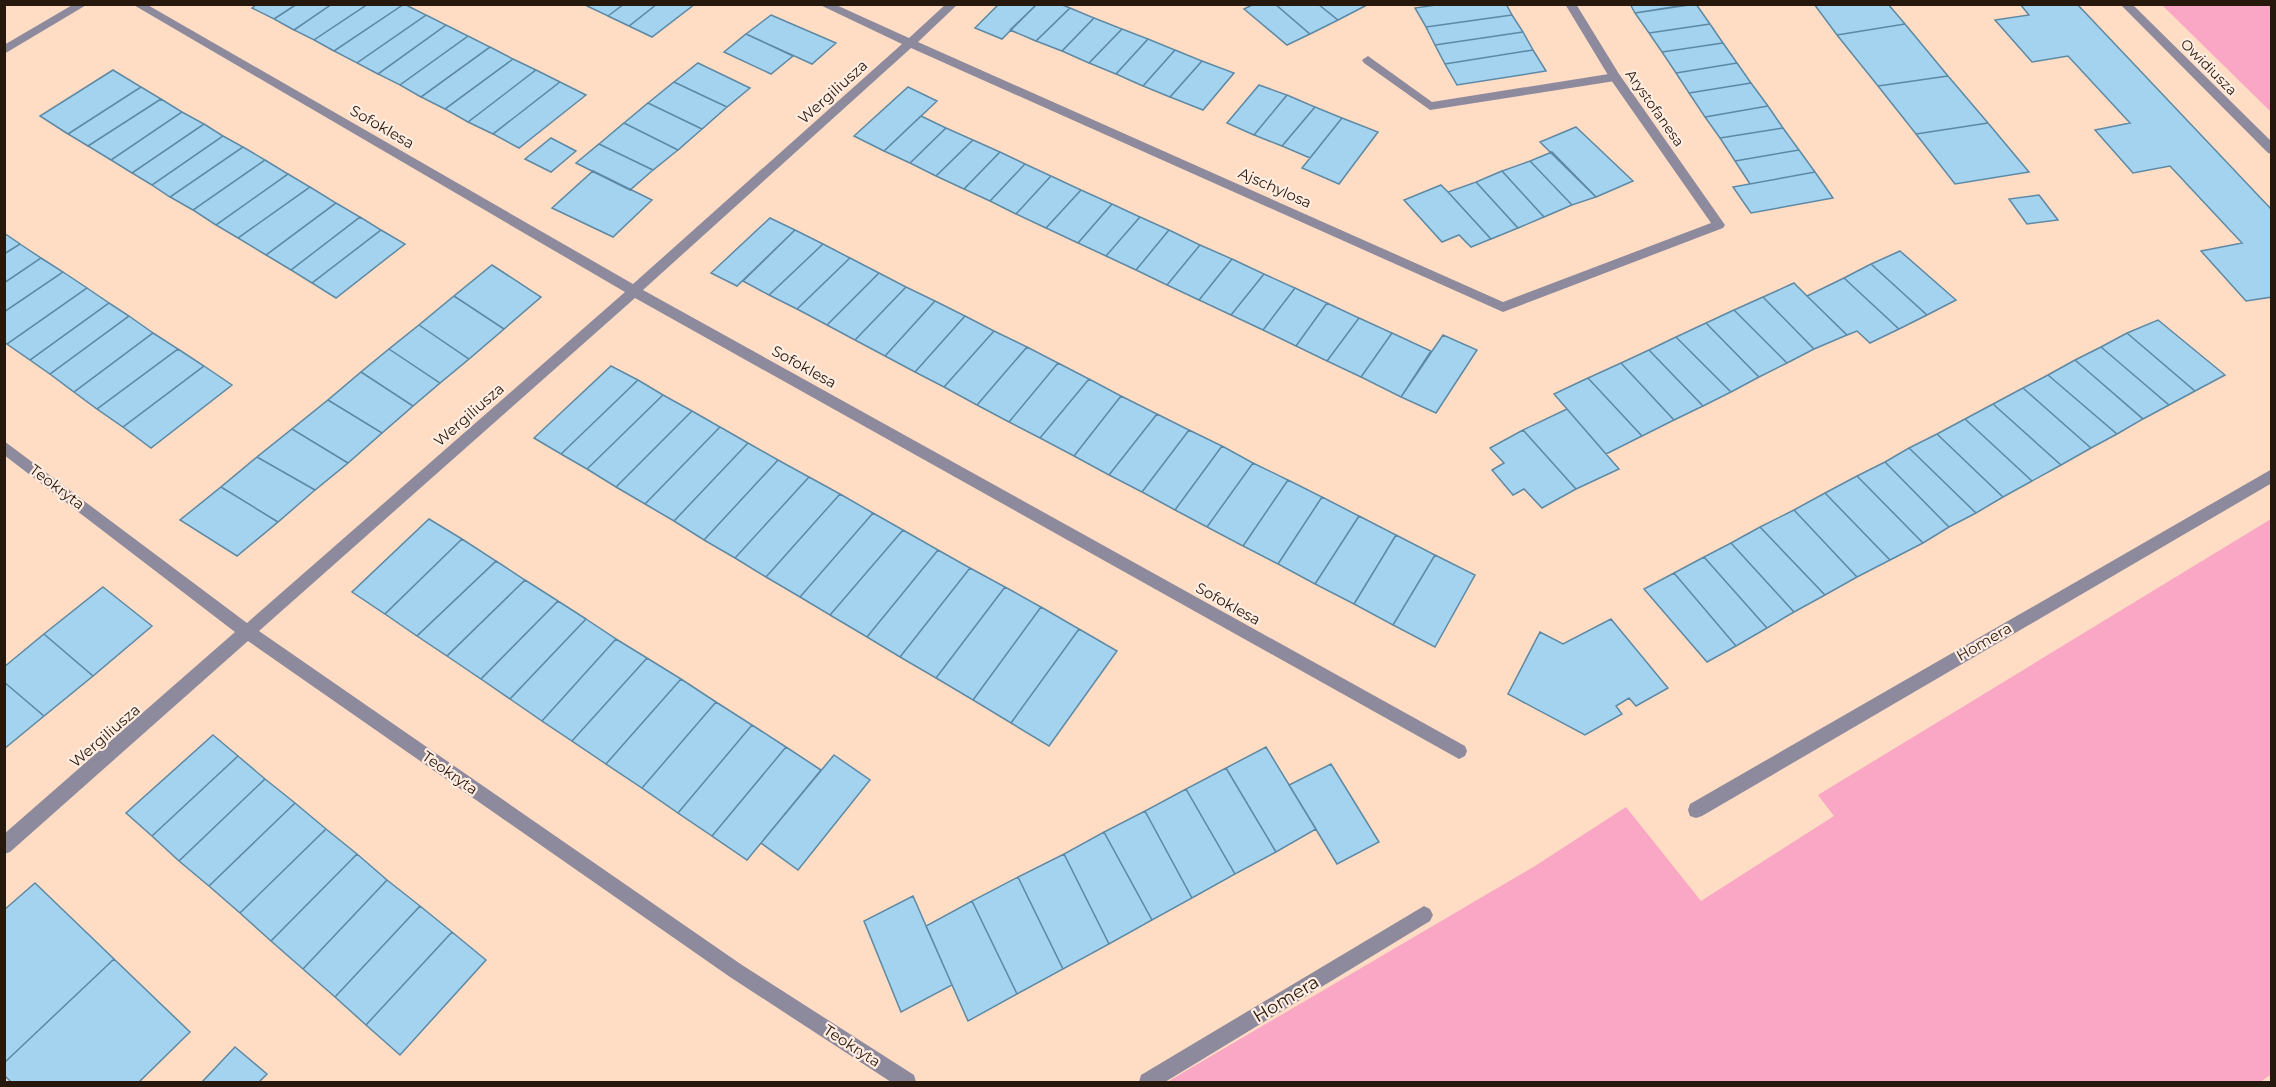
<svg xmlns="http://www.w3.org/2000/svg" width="2276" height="1087" font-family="Montserrat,sans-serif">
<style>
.green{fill:#faa7c5}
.building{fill:#a4d3ef;stroke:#5d89a4;stroke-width:1.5}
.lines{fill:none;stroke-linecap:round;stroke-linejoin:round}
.lane{fill:#8e8a9d;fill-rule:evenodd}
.street{fill:#8e8a9d;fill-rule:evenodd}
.labels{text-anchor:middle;stroke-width:4.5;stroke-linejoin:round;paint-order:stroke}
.far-street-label{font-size:14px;fill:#27180d;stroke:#ffede1}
.street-label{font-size:15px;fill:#27180d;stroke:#ffede1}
.near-street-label{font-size:18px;fill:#27180d;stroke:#ffede1}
</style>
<rect width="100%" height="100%" fill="#ffdcc4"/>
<path class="green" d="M2162,5h109v107z
M2271,519l1,555 -12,8h-1093l368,-216 91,-59 75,94 133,-85 -16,-21z"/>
<path class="building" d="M257,4h40l-23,15 -22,-11z
M297,4h35l-38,26 -20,-11z
M332,4h36l-54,36 -20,-10z
M368,4h36l-70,47 -20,-11z
M404,4l22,11 -69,48 -23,-12z
M589,4h35l-16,12 -21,-10z
M624,4h33l-28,22 -21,-10z
M657,4h38l-43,33 -23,-11z
M999,4h38l-35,35 -27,-11z
M1037,4h23l10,4 -34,33 -26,-11z
M1254,4h21l35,30 -23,11 -43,-36z
M1275,4h43l20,16 -28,14z
M1318,4h48l1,1 -29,15z
M1443,4h63l6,11 -86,12 -11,-19z
M1630,4h61l-56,9z
M1696,4l14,20 -61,9 -14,-20z
M1814,4h74l17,20 -68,11z
M2020,4h57l195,206v87l-26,4 -45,-50 41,-8 -72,-77 -37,7 -38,-43 35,-7 -62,-67 -36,6 -37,-42 34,-5z
M1070,8l24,10 -32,33 -26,-10z
M426,15l20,10 -68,49 -21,-11z
M771,15l65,28 -24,21 -66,-30z
M1512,15l11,17 -88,13 -9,-18z
M1094,18l28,11 -33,34 -27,-12z
M1710,24l13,19 -61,9 -13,-19z
M1905,24l43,52 -70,10 -41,-51z
M446,25l22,11 -68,49 -22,-11z
M1122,29l26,10 -32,35 -27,-11z
M1523,32l10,18 -88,14 -10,-19z
M746,34l47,22 -22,18 -47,-22z
M468,36l22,11 -69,50 -21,-12z
M1148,39l27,11 -32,36 -27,-12z
M1723,43l14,20 -61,10 -14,-21z
M490,47l23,12 -68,50 -24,-12z
M1175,50l27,11 -32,36 -27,-11z
M1533,50l13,21 -89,14 -12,-21z
M513,59l23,11 -68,52 -23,-13z
M1202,61l32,12 -31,37 -33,-13z
M698,63l52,25 -23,19 -53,-25z
M1737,63l14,20 -62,10 -13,-20z
M113,70l28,17 -73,47 -28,-18z
M536,70l24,12 -67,52 -25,-12z
M1948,76l40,47 -72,11 -38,-48z
M560,82l26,13 -67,53 -26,-14z
M674,82l53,25 -25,22 -54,-26z
M1751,83l17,23 -63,11 -16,-24z
M1259,85l28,10 -33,40 -27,-12z
M141,87l20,12 -73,47 -20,-12z
M908,87l29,14 -53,50 -30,-15z
M1287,95l28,12 -33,39 -28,-11z
M161,99l21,13 -71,48 -23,-14z
M648,103l54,26 -24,21 -54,-27z
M1768,106l15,22 -63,10 -15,-21z
M1315,107l27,11 -32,40 -28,-12z
M182,112l22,12 -72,49 -21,-13z
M921,116l25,12 -36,35 -26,-12z
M1342,118l36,14 -39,52 -37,-16z
M624,123l54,27 -25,20 -54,-26z
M1988,123l41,49 -74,12 -39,-50z
M204,124l19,12 -71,49 -20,-12z
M1576,127l57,54 -37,16 -56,-55z
M946,128l27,12 -37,36 -26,-13z
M1783,128l16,22 -64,11 -15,-23z
M223,136l20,11 -73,50 -18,-12z
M551,138l25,13 -25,21 -26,-13z
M973,140l27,12 -36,37 -28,-13z
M599,144l54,26 -23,20 -54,-27z
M243,147l22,13 -72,50 -23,-13z
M1799,150l16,22 -65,12 -15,-23z
M1000,152l25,12 -35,37 -26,-12z
M1552,152l44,45 -24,8 -42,-44z
M265,160l23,14 -72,51 -23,-15z
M1530,161l42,44 -28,12 -42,-46z
M1025,164l26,12 -35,38 -26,-13z
M593,171l59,29 -39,37 -61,-29z
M1502,171l42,46 -26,11 -42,-46z
M1815,172l18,26 -82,15 -18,-26z
M288,174l22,13 -72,51 -22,-13z
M1051,176l30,14 -35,38 -30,-14z
M1476,182l42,46 -27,11 -43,-47z
M1441,185l7,7 43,47 -20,8 -12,-12 -17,7 -38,-42z
M310,187l26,16 -70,52 -28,-17z
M1081,190l31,14 -34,39 -32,-15z
M2039,195l19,25 -31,4 -18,-25z
M336,203l24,14 -69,53 -25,-15z
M1112,204l28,13 -34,39 -28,-13z
M360,217l21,13 -69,53 -21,-13z
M1140,217l29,13 -33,40 -30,-14z
M770,218l25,12 -58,56 -26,-13z
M381,230l24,14 -69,54 -24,-15z
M795,230l28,14 -54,51 -26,-14z
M1169,230l31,15 -33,40 -31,-15z
M4,233l16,11 -16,10z
M20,244l21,14 -37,25v-29z
M823,244l27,14 -53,51 -28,-14z
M1200,245l32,14 -33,41 -32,-15z
M1900,251l56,49 -29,15 -56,-51z
M41,258l22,14 -59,40v-29z
M850,258l29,15 -52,52 -30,-16z
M1232,259l32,15 -33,41 -32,-15z
M1871,264l56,51 -28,14 -55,-51z
M492,265l49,32 -37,32 -50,-33z
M63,272l24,16 -80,56 -3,-2v-30z
M879,273l27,14 -51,53 -28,-15z
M1264,274l31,14 -32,42 -32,-15z
M1844,278l55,51 -29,14 -13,-12 -10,4 -40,-39z
M1794,283l13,13 40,39 -33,14 -51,-52z
M906,287l29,14 -50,55 -30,-16z
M87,288l22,15 -79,57 -23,-16z
M1295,288l32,15 -31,43 -33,-16z
M454,296l50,33 -35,30 -50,-34z
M1763,297l51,52 -27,14 -53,-53z
M935,301l30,15 -50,56 -30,-16z
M109,303l20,13 -79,58 -20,-14z
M1327,303l32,15 -32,43 -31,-15z
M1734,310l53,53 -28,14 -53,-54z
M129,316l24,17 -79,59 -24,-18z
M965,316l29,15 -50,56 -29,-15z
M1359,318l33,15 -31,44 -34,-16z
M2158,320l67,55 -30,16 -68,-58z
M1706,323l53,54 -28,15 -55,-55z
M419,325l50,34 -29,24 -51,-34z
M994,331l33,16 -50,58 -33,-18z
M153,333l25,16 -81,60 -23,-17z
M1392,333l39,18 -30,46 -40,-20z
M2127,333l68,58 -26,14 -68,-58z
M1443,335l34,15 -41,63 -35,-16z
M1676,337l55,55 -28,14 -54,-56z
M1027,347l31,16 -49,59 -32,-17z
M2101,347l68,58 -26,14 -68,-59z
M178,349l26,17 -81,61 -26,-18z
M389,349l51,34 -27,23 -52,-34z
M1649,350l54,56 -29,14 -53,-57z
M2075,360l68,59 -26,15 -69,-59z
M1058,363l31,16 -49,59 -31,-16z
M1621,363l53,57 -32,16 -54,-58z
M204,366l28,19 -81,63 -28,-21z
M611,366l27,14 -77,74 -27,-16z
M361,372l52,34 -31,27 -54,-33z
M2048,375l69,59 -26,14 -68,-60z
M1588,378l54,58 -36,18 -52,-60z
M1089,379l32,17 -47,60 -34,-18z
M638,380l25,15 -76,74 -26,-15z
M2023,388l68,60 -30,17 -68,-61z
M663,395l29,16 -76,76 -29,-18z
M1121,396l36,18 -48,61 -35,-19z
M328,400l54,33 -34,30 -56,-34z
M1993,404l68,61 -29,16 -67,-62z
M1567,409l52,60 -43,20 -53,-59z
M692,411l28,16 -75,77 -29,-17z
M1157,414l32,16 -47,62 -33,-17z
M1965,419l67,62 -29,16 -66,-63z
M720,427l28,16 -74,78 -29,-17z
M292,429l56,34 -33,27 -58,-33z
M1189,430l33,16 -47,64 -33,-18z
M1523,430l53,59 -34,19 -18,-19 -11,6 -21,-25 12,-7 -14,-15z
M1937,434l66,63 -27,16 -67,-65z
M748,443l30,17 -74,80 -30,-19z
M1222,446l31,17 -46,64 -32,-17z
M1909,448l67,65 -27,14 -64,-65z
M257,457l58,33 -37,32 -57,-35z
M778,460l31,17 -74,81 -31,-18z
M1885,462l64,65 -26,16 -66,-67z
M1253,463l35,17 -45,66 -36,-19z
M1857,476l66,67 -33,17 -65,-67z
M809,477l31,17 -74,83 -31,-19z
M1288,480l34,17 -44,67 -35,-18z
M221,487l57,35 -41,34 -57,-36z
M1825,493l65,67 -33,17 -63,-67z
M840,494l33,19 -73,84 -34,-20z
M1322,497l37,19 -44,68 -37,-20z
M1794,510l63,67 -32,18 -65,-68z
M873,513l30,17 -73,85 -30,-18z
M1359,516l37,19 -42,69 -39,-20z
M429,519l33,20 -77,75 -33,-22z
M1760,527l65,68 -31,17 -63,-69z
M903,530l35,20 -71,87 -37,-22z
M1396,535l39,20 -42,70 -39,-21z
M462,539l34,22 -79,75 -32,-22z
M1731,543l63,69 -27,16 -63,-71z
M938,550l32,18 -70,89 -33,-20z
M1435,555l40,20 -40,72 -42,-22z
M1704,557l63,71 -31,18 -62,-73z
M496,561l29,19 -78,76 -30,-20z
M970,568l35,19 -69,91 -36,-21z
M1674,573l62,73 -29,16 -63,-73z
M525,580l33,21 -77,78 -34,-23z
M103,587l49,39 -59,50 -49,-42z
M1005,587l36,20 -68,93 -37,-22z
M558,601l28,18 -76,80 -29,-20z
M1041,607l38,22 -68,94 -38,-23z
M586,619l30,20 -74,82 -32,-22z
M1611,619l57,69 -32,18 -7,-8 -13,8 6,8 -37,21 -77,-41 32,-62 23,12z
M1079,629l38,22 -68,95 -38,-23z
M44,634l49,42 -49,40 -40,-34v-15z
M616,639l31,19 -75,83 -30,-20z
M647,658l34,21 -75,85 -34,-23z
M681,679l35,23 -74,86 -36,-24z
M4,682l40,34 -40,33z
M716,702l36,23 -74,88 -36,-25z
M752,725l34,22 -74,89 -34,-23z
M213,735l25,21 -86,80 -26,-23z
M786,747l35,23 -74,90 -35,-24z
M1266,747l50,82 -40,23 -50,-84z
M834,755l36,25 -72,90 -37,-27z
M238,756l27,23 -86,82 -27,-25z
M1331,764l48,78 -42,22 -48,-79z
M1226,768l50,84 -41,22 -49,-85z
M265,779l30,24 -86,83 -30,-25z
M1186,789l49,85 -43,24 -47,-87z
M295,803l31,26 -86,84 -31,-27z
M1145,811l47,87 -40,22 -48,-88z
M326,829l31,25 -86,87 -31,-28z
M1104,832l48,88 -43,24 -45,-90z
M357,854l30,26 -84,89 -32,-28z
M1064,854l45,90 -46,25 -45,-92z
M1018,877l45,92 -46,25 -45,-93z
M387,880l33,26 -85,91 -32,-28z
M35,883l79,76 -110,104v-153z
M913,896l39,89 -51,27 -37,-91z
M972,901l45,93 -49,27 -42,-95z
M420,906l32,26 -86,93 -31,-28z
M452,932l34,28 -86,95 -34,-30z
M114,959l76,73 -51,50h-128l-7,-7v-12z
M235,1047l32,27 -8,8h-57z"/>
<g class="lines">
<path class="lane" d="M1368,56l64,46 183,-29 6,4 -6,4 -185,29 -66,-47 -2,-3z"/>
<path class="street" d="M74,4h14l-84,50v-9z
M132,4h14l487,280 269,-240 -84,-40h16l75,34 37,-34h12l-40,38 585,260 208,-79 -100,-143 -46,-76h11l43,70 106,151 -2,3 -220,84 -592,-264 -268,242 822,456 2,5 -2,5 -6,3 -824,-461 -376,333 483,334 172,110 2,7h-25l-161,-105 -482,-336 -238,211 -6,2v-20l231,-202 -231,-177v-14l243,182 378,-331z
M2120,4h12l140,138v12l-4,-1z
M2272,469v14l-570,333 -6,2 -6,-2 -2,-6 2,-6z
M1424,906l6,3 3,6 -3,6 -265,161h-26l2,-7z"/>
</g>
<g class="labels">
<g class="far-street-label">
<text transform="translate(2209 67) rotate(45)" y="5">Owidiusza</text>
<text transform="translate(1655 108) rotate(55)" y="5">Arystofanesa</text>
</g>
<g class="street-label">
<text transform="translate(833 92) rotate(-42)" y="5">Wergiliusza</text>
<text transform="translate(382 127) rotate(30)" y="5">Sofoklesa</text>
<text transform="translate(1275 188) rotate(24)" y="5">Ajschylosa</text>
<text transform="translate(804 367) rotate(29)" y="5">Sofoklesa</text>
<text transform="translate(469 415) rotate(-41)" y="5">Wergiliusza</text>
<text transform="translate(57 487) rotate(37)" y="5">Teokryta</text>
<text transform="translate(1228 604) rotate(29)" y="5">Sofoklesa</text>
<text transform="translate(1984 642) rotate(-30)" y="5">Homera</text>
<text transform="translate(105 736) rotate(-41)" y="5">Wergiliusza</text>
<text transform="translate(450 773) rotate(35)" y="5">Teokryta</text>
<text transform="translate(852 1046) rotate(33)" y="5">Teokryta</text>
</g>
<g class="near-street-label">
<text transform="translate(1286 999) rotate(-31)" y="6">Homera</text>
</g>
</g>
<rect width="2276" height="1087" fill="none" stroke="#27180d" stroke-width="12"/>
</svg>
